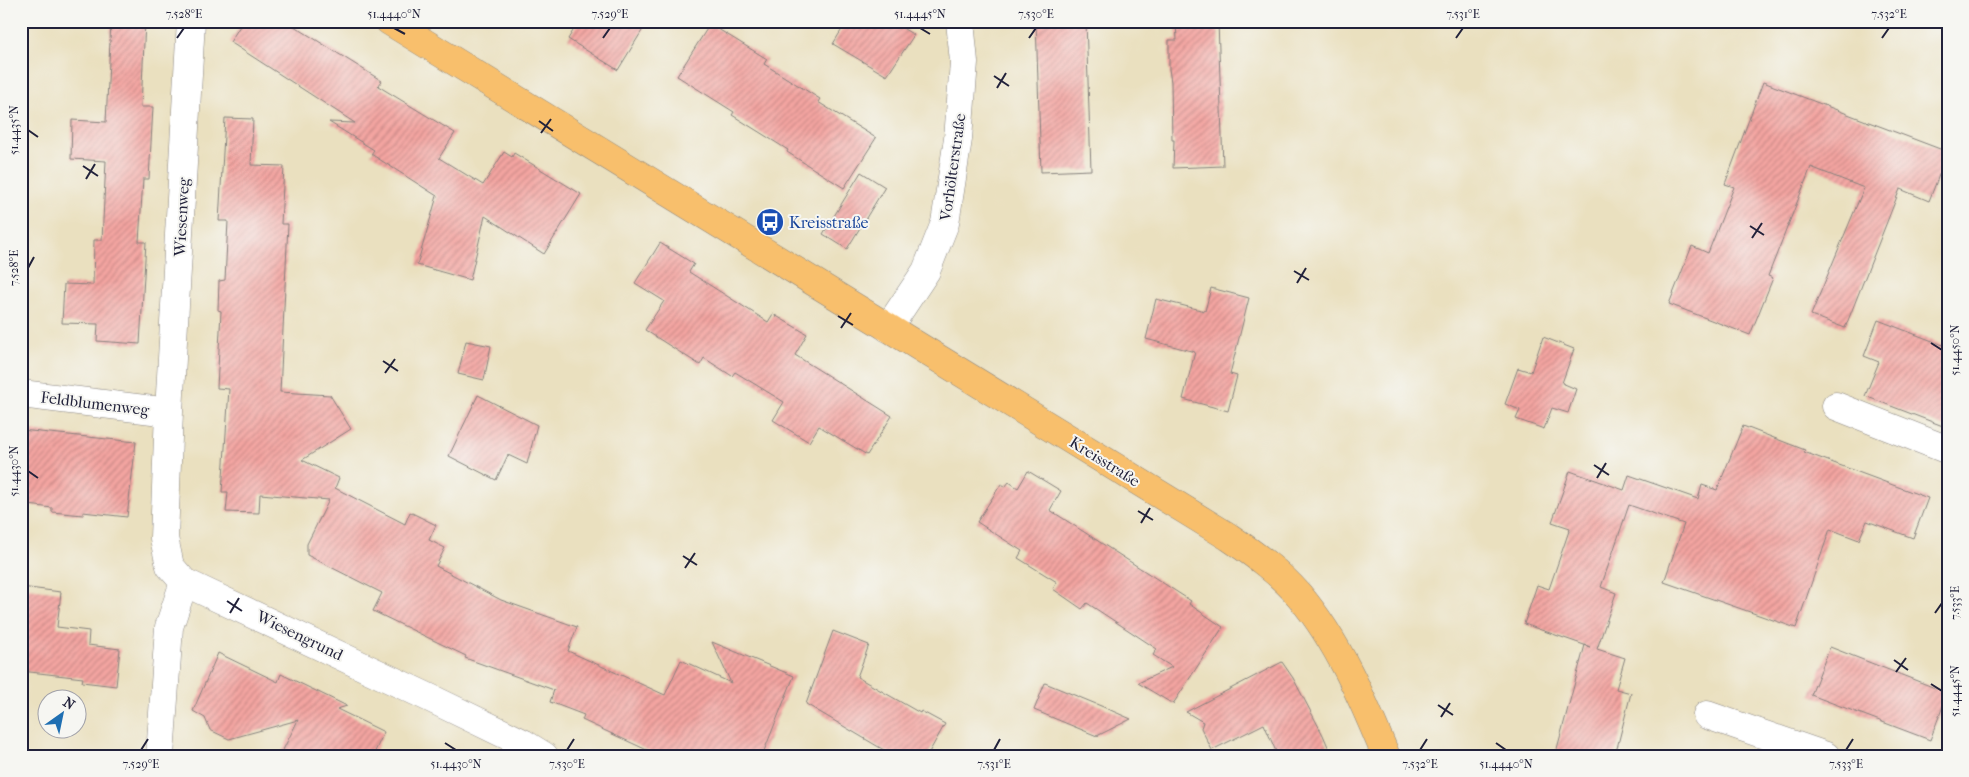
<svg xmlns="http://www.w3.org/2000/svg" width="1969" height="777" font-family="'IM FELL French Canon',serif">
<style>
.building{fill:url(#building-hatch)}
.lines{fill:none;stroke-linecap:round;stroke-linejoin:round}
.minor-casing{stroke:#86817d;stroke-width:29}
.major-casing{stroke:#86817d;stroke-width:29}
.minor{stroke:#fff;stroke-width:28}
.major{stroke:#f8bf6c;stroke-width:28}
.ticks{fill:none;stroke:#22223b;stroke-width:2}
.labels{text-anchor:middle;stroke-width:4;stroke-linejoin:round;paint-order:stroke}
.street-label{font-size:16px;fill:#22223b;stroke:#f6f6f2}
.transit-label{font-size:16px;fill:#164399;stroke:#f6f6f2;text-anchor:start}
.neatline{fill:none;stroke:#22223b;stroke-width:2}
.ticks-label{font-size:12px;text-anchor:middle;fill:#22223b}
</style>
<defs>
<pattern id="building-hatch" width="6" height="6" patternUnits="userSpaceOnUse" patternTransform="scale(1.25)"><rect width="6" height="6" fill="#f4a5a1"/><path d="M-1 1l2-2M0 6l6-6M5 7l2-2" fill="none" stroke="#c58684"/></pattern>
</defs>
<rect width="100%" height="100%" fill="#f6f6f2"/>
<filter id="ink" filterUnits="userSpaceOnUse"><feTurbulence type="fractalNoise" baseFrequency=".02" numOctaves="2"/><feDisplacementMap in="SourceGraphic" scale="10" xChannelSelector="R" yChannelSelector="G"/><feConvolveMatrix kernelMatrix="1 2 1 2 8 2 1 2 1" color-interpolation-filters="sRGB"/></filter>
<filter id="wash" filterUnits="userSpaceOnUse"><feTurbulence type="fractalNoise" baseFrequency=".0096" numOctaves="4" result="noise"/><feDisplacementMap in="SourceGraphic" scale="20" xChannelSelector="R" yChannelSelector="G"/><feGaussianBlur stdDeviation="1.12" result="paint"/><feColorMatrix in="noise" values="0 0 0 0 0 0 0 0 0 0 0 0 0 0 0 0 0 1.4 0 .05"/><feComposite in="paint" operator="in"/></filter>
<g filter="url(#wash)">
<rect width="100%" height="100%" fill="#eae0bf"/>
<g id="blocks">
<path class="building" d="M111,21h34l-4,86h12l-4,72h-6l-4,63h7l-6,102 -43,-3 1,-17 -36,-1 2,-39 29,1 1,-45h8l4,-79 -35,-2 1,-39 34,2z
M243,21h43l96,60 -4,5 77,47 -16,25 44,27 21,-33 8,5 2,-4 67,41 -37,60 -59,-38 -15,64 -53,-15 20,-69 -66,-42 3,-4 -45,-28 26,1 -125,-81z
M579,21h69l-30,49 -50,-31z
M847,21h44l23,14 -27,41 -54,-32z
M1036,21h50l5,149 -50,2z
M1176,21h42l5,145 -50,2 1,-28h-2l-1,-58 -2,-13v-29h8z
M710,24l57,35 -3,5 56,35 -2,3 58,36 -32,50 -57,-36 1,-2 -56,-35 2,-3 -57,-36z
M1763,82l185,70 -19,49 -29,-12 -55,139 -34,-13 53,-127 -53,-21 -43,109 5,2 -23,57 -81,-31 23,-58 16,7 26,-66 -9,-3z
M225,118l28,1 -2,46 33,1 -3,58h7l-8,168 50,3 21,34 -49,31 37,18 -4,10 70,36 5,-12 26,13 -7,15 16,8 -9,18 65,34 76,27 -9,24 97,44 16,-35 50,23 -19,-41 82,34 -32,80h-102l-78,-36 2,-5 -34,-13 4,-12 -89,-32 1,-2 -93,-45 9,-18 -75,-38v-11l22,-44 -69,-6 -1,19 -33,-1 2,-20h-6l7,-103 -12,-1 4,-77 -3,-1 1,-29 6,-1 3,-59h-9z
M861,172l24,15 -38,62 -24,-15z
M660,243l34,21 -5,8 79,50 5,-8 34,20 -12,21 97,61 -25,39 -48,-29 -10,16 -36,-22 11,-18 -49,-30 -3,4 -28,-18 -4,7 -55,-35 19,-29 -29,-18z
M1211,288l38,10 -19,76 7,2 -9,35 -45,-12 12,-47 -49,-13 10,-40 49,12z
M1878,320l70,27v81l-83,-32 14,-34 -15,-6z
M1543,337l31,12 -12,34 14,6 -8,24 -16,-5 -8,21 -28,-10 4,-9 -15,-6 13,-36 13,4z
M466,341l25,5 -7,34 -26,-6z
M478,395l59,30 -10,39 -19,-9 -12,25 -47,-24z
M1743,426l62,24 -1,2 124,46 -15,40 -46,-17 -8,19 -29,-11 -34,99 -132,-46 20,-58 -55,-19 -28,82 15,6 -19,56 28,9 -9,31 15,4 -16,63h-60l30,-111 5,2 -66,-23 13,-39 12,4 21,-61 -18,-6 18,-51 54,19 5,-15 69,24 4,-14 15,5z
M21,430l115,12 -9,75 -44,-5v3l-31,-3v-4l-31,-4z
M1028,471l33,20 -11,19 141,91 -2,3 34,23 -50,77 -35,-21 34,-16 -19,-12 4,-6 -70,-46 -5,6 -29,-20 4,-7 -39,-24 4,-7 -45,-29 24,-38 4,3 4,-5 9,6z
M21,587l40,5 -4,35 32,4 -1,14 32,4 -4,37 -34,-4 1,-4 -62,-7z
M833,631l36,14 -12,32 63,36 1,-2 24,13 -18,32h-33l-88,-52z
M1830,647l118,46 -18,47 -119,-45z
M218,653l60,29 3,-8 66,32 -10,3 47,23 -11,24h-93l18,-36 -69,19 -19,-9 -5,-12 -12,-7z
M1282,662l11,16 30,57 9,21h-54l-14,-32 -52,26 -11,-22 2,-6 -17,-10z
M1045,683l56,23 30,13 -34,17 -63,-26z"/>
</g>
</g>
<g filter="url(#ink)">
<use href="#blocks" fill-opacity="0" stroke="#86817d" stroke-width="1"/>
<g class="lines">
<defs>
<path id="minor" d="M191,21l-22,391 -5,126 6,28 14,16 246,116 93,45 21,13
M888,328l38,-57 19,-48 13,-84 6,-77 -4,-41
M21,394l148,18
M1836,406l112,44
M1707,715l119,41
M160,756l9,-129 15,-45"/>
<path id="major" d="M389,21l840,516c25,17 50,35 70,58 39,46 64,105 87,161"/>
</defs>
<use href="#minor" class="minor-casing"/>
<use href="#major" class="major-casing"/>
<use href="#minor" class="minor"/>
<use href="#major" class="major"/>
</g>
</g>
<path class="ticks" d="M394,28l11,6M920,28l10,6M177,38l7,-10M603,38l7,-10M1029,38l7,-10M1456,38l7,-10M1882,38l7,-10M994,76l15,10M997,88l9,-15M539,121l14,10M28,130l10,7M541,133l10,-14M83,166l15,10M86,179l9,-15M1750,226l14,9M1752,238l10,-15M28,268l6,-11M1294,271l15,9M1297,283l9,-15M838,316l15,9M841,328l10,-15M1931,343l11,7M383,361l15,10M385,373l10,-14M1594,465l15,10M28,471l10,7M1597,478l9,-15M1138,511l15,9M1141,523l9,-15M683,556l14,9M685,568l10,-15M227,601l15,10M230,613l9,-15M1935,613l7,-10M1894,660l14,10M1896,672l10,-14M1931,684l11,7M1438,705l15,10M1441,717l9,-14M445,743l11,7M1496,743l10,7M141,750l7,-11M567,750l7,-11M994,750l6,-11M1420,750l7,-11M1846,750l7,-11"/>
<defs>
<symbol id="bus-disc" viewBox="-11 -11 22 22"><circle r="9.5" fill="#1a4fb4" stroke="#f6f6f2"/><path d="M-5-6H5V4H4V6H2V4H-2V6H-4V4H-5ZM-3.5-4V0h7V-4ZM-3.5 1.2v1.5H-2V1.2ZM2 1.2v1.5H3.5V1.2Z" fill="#fff"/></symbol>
</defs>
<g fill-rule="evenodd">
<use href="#bus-disc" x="754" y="206" width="32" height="32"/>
</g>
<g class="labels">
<g class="street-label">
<text transform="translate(952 167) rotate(-82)" y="6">Vorhölterstraße</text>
<text transform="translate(181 217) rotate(-87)" y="6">Wiesenweg</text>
<text transform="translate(95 403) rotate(7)" y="6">Feldblumenweg</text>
<text transform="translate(1105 461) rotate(32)" y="6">Kreisstraße</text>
<text transform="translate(300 635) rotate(26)" y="6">Wiesengrund</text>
</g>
<g class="transit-label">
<text x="789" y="228">Kreisstraße</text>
</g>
</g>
<rect width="1969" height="777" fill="none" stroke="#f6f6f2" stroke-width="55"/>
<g transform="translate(62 714) rotate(33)"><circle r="24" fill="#f6f6f2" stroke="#a1a1a9"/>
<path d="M0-4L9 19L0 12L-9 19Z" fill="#1f6fb2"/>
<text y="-8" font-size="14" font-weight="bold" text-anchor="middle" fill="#22223b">N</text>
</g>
<rect x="28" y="28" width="1914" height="722" class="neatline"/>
<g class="ticks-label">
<text x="184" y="18">7.528°E</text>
<text x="394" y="18">51.4440°N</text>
<text x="610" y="18">7.529°E</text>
<text x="920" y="18">51.4445°N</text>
<text x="1036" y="18">7.530°E</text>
<text x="1463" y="18">7.531°E</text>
<text x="1889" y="18">7.532°E</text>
<text transform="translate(14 130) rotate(-90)" y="4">51.4435°N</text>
<text transform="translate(14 268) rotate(-90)" y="4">7.528°E</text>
<text transform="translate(1955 350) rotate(-90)" y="4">51.4450°N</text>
<text transform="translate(14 471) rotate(-90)" y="4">51.4430°N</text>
<text transform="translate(1955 603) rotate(-90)" y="4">7.533°E</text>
<text transform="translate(1955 691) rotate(-90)" y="4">51.4445°N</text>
<text x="141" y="768">7.529°E</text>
<text x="456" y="768">51.4430°N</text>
<text x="567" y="768">7.530°E</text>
<text x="994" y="768">7.531°E</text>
<text x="1420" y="768">7.532°E</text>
<text x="1506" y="768">51.4440°N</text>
<text x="1846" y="768">7.533°E</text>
</g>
</svg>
